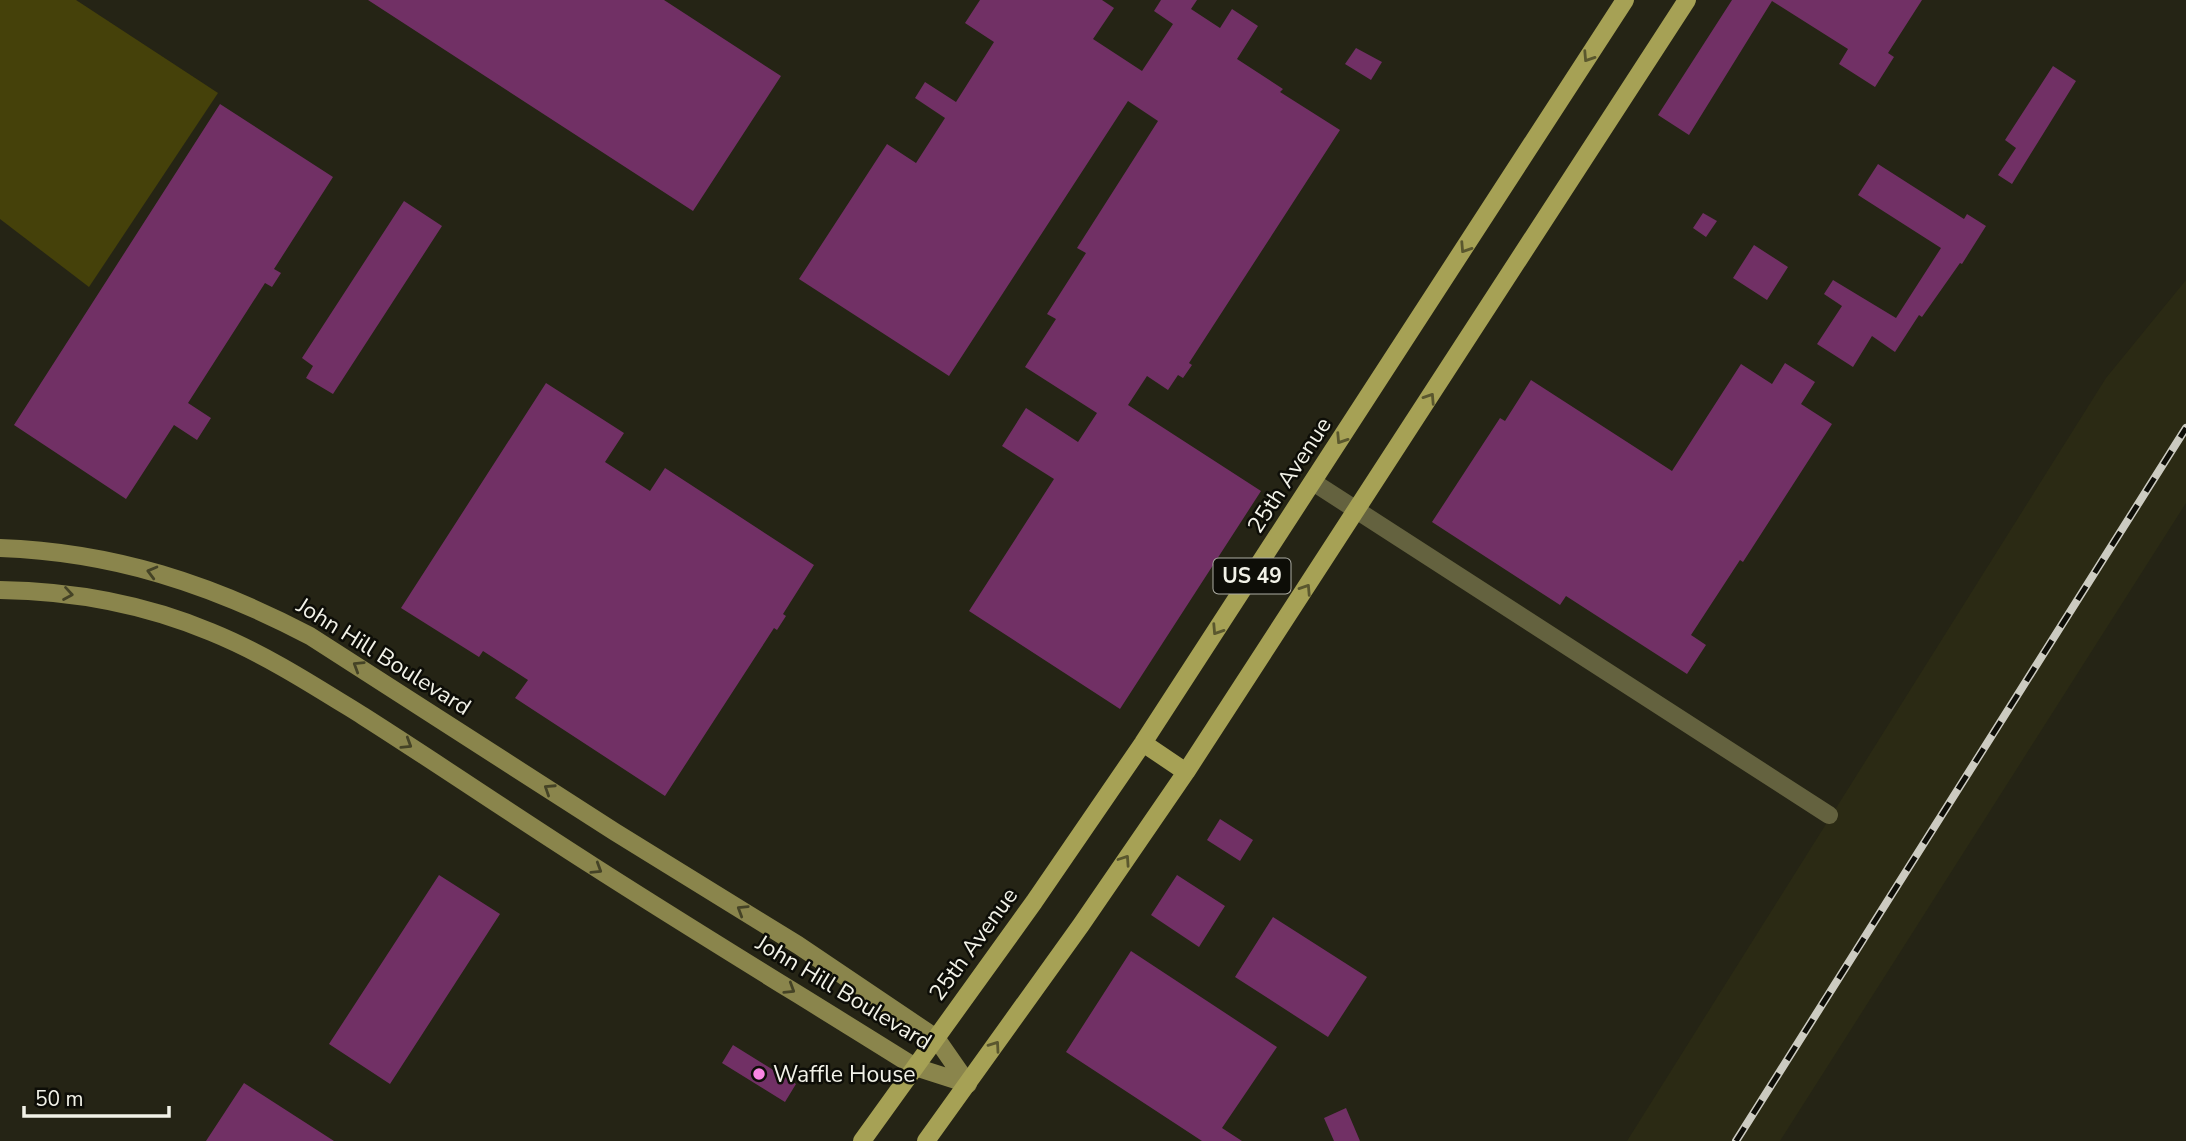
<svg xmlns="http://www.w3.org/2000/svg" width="2186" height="1141" font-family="'Nunito Sans',sans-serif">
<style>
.built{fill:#2b2a14}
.green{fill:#45410a}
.building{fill:#713065}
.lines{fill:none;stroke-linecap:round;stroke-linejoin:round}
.street{stroke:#64623f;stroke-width:18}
.secondary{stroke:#8a854c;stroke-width:18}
.primary{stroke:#a6a155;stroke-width:18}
.rail-casing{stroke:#cccbc1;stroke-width:8}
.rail{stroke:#0d0d07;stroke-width:5;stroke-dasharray:16;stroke-linecap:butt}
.oneway{stroke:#5a572e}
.oneway2{stroke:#454326}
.poi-dot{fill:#fb86e4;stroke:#0d0d07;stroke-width:2.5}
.labels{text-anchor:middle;stroke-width:5;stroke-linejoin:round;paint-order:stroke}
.shield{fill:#0d0d07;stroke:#adada4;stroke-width:2}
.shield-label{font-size:21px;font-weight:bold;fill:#f2f2e8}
.street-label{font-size:23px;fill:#f2f2e8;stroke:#0d0d07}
.poi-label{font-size:23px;fill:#f2f2e8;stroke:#0d0d07;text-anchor:start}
</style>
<rect width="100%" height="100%" fill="#252415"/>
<path class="built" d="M2186,280v223l-406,638h-153l479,-763z"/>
<path class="green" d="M0,0h76l142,93 -129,194 -89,-68z"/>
<path class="building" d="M368,0h296l117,76 -88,135z
M980,0h122l12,8 -21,31 49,32 31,-47 -19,-13 7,-11h36l-6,9 29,19 12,-19 26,17 -21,33 46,30 -3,3 60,38 -151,233 3,2 -9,13 -5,-3 -10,15 -21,-14 -19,29 133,86 -141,218 -151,-98 85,-132 -52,-33 24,-38 52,34 19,-29 -72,-46 31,-48 -9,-5 39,-61 -9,-5 81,-127 -30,-20 -179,275 -150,-97 88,-135 29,19 29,-45 -30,-20 10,-16 31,20 38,-60 -29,-19z
M1732,0h190l-34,53 6,4 -19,30 -36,-23 9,-15 -76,-48 -83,134 -31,-20z
M1356,48l26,14 -11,18 -26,-16z
M2053,66l23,15 -64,103 -14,-9 18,-27 -11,-8z
M220,104l113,73 -59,92 7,4 -9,14 -7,-4 -77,120 23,15 -14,22 -23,-15 -48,74 -112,-74z
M1878,164l86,55 3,-5 19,12 -24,38 -2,-1 -38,54 -3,-2 -24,37 -23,-16 -19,31 -36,-23 25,-38 -18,-12 9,-14 63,38 45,-70 -83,-53z
M404,201l38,25 -109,168 -27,-16 7,-12 -11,-8z
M1703,213l14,8 -11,16 -13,-9z
M1754,245l34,22 -21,33 -34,-22z
M1785,363l30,19 -14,22 31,20 -89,138 -3,-2 -49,75 15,10 -19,29 -121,-78 -6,9 -128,-83 68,-104 5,3 26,-41 141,91 69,-107 31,20z
M546,383l78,50 -19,29 45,29 15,-23 149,97 -31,49 3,2 -9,14 -3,-2 -109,168 -150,-98 13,-18 -45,-29 -4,6 -78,-49z
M1220,819l33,21 -13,21 -33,-21z
M439,875l61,39 -110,170 -61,-40z
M1177,875l48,31 -26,41 -48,-32z
M1273,917l94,60 -39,60 -93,-60z
M1131,951l146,96 -55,81 20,13h-40l-136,-89z
M733,1045l63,39 -11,18 -63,-39z
M244,1083l90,58h-128z
M1346,1108l14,33h-26l-10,-23z"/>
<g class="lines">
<path class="street" d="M1313,482l516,333"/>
<path class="secondary" d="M0,548c113,4 211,36 310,88l305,196 183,113 138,93 32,46
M0,590c72,1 144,14 211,42 54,22 102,53 152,84 77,49 153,101 230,150 106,68 215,134 322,201l53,17"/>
<path class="primary" d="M1143,743l43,29
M862,1141l172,-239 109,-159 482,-743
M926,1141l155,-216 105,-153 501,-772"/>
<defs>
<path id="rail" d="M1736,1141l450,-713"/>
</defs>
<use href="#rail" class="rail-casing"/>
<use href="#rail" class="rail"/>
</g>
<defs><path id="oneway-chevron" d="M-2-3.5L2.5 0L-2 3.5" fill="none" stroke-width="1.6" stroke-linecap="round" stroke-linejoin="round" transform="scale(1.75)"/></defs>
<g class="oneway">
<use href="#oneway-chevron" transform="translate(1588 57) rotate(123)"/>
<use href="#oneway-chevron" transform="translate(1465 248) rotate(123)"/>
<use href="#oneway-chevron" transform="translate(1430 398) rotate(-57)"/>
<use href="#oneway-chevron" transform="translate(1341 439) rotate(123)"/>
<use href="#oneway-chevron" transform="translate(1306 589) rotate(-57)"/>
<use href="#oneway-chevron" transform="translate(1217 630) rotate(123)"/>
<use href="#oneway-chevron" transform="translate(1125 860) rotate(-56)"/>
<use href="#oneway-chevron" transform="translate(995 1046) rotate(-55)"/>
</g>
<g class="oneway2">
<use href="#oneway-chevron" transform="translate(152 572) rotate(-165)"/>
<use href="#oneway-chevron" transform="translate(68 594) rotate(9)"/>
<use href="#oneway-chevron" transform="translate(358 666) rotate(-148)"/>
<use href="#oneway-chevron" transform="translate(407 744) rotate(32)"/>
<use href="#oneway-chevron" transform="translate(549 789) rotate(-147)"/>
<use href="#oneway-chevron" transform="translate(597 869) rotate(32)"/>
<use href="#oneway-chevron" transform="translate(742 910) rotate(-148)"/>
<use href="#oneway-chevron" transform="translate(790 989) rotate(32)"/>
</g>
<circle class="poi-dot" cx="759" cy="1074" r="7"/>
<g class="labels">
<rect class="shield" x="1213.5" y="558.5" width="77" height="35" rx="5"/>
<g class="shield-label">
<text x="1252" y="583">US 49</text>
</g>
<g class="street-label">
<text transform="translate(1289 475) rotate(-57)" y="8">25th Avenue</text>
<text transform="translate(384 656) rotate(32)" y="8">John Hill Boulevard</text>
<text transform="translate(973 944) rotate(-54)" y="8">25th Avenue</text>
<text transform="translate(844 992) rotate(31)" y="8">John Hill Boulevard</text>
</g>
<g class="poi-label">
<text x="773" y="1082">Waffle House</text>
</g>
</g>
<path d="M24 1106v10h145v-10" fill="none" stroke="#f2f2e8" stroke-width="3.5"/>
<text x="35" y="1106" font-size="21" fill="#f2f2e8" stroke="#0d0d07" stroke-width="5" paint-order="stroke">50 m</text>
</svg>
